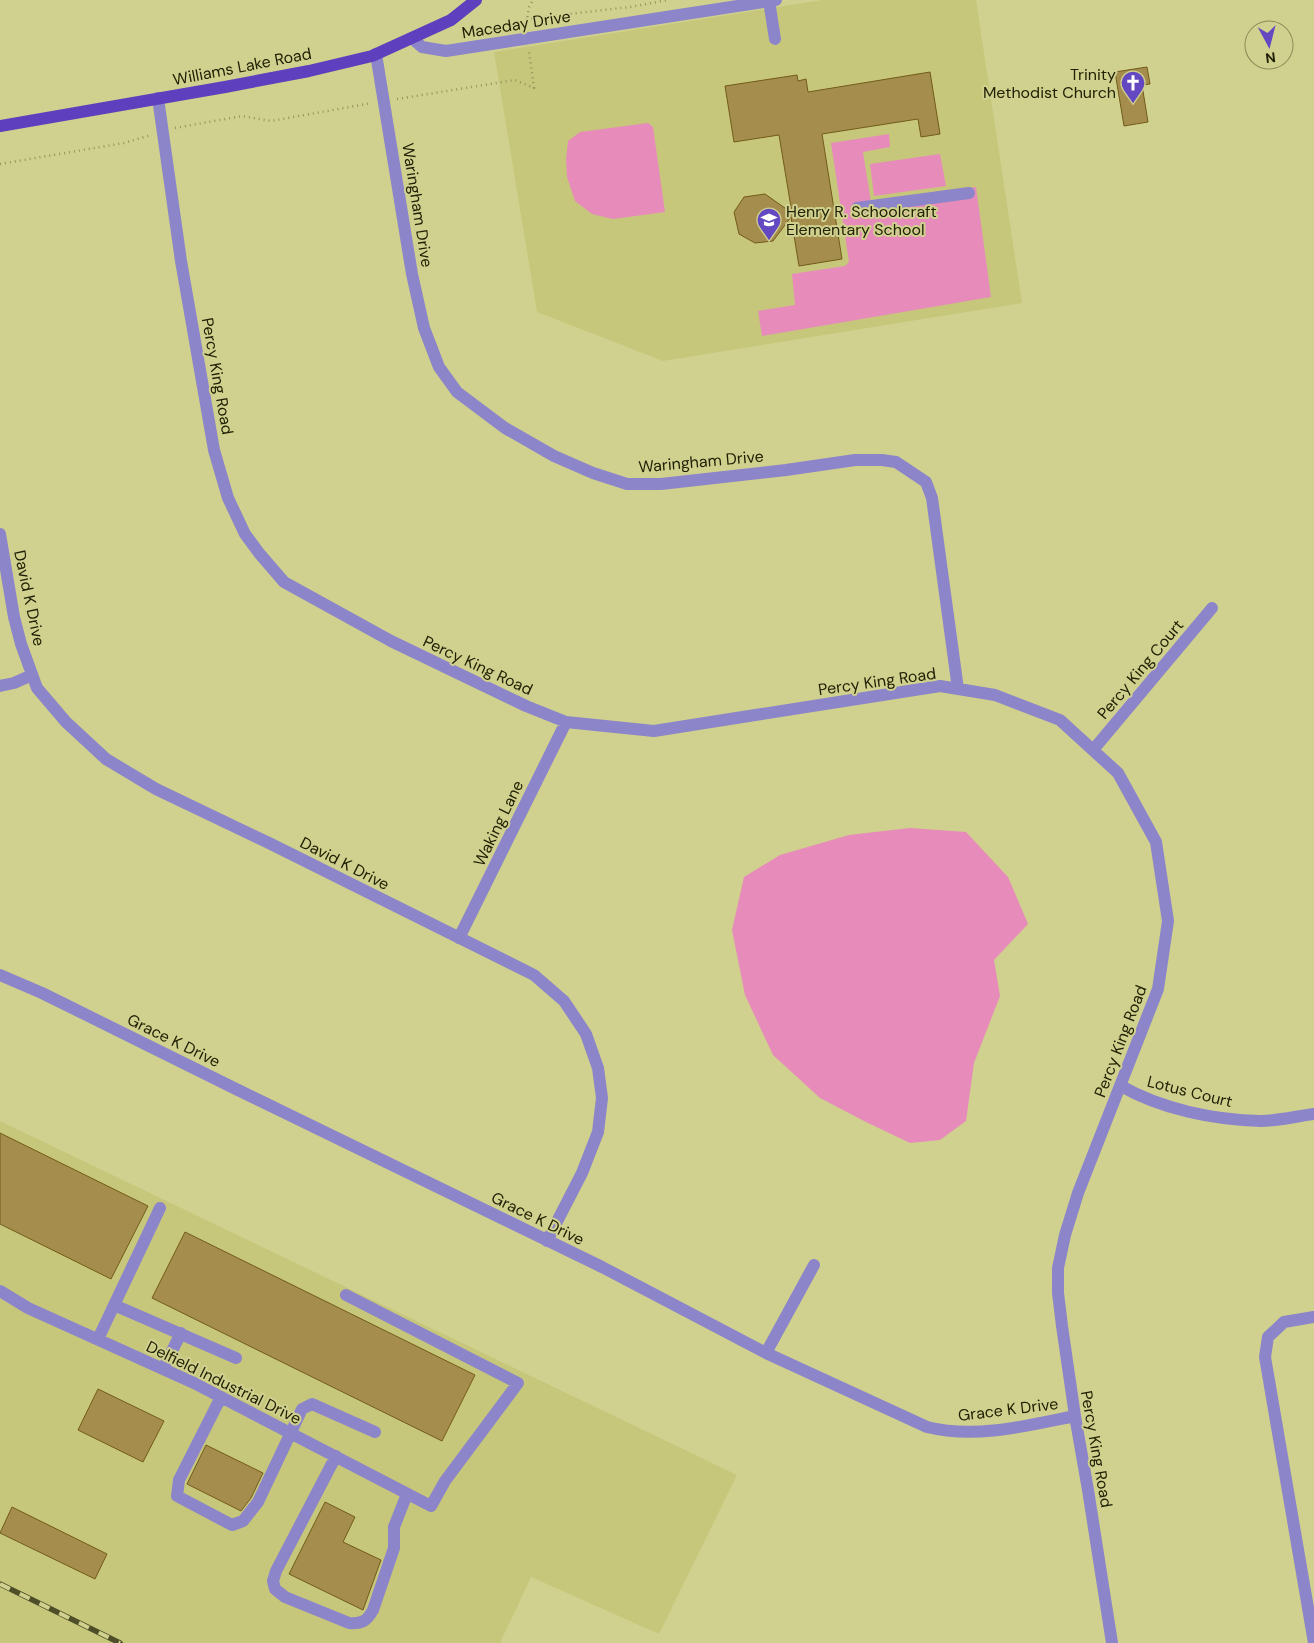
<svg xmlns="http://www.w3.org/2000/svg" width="1314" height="1643" font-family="'DM Sans',sans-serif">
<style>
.built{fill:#c7c77c}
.green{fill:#e68bba}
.building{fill:#a58d4e;stroke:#725b19}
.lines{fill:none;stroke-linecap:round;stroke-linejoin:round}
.path{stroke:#93945f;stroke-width:2.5;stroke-dasharray:1 4;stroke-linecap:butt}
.minor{stroke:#8d85c9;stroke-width:12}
.major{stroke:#5e3fbe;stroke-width:12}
.rail-casing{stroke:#4e4e29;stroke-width:5.5}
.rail{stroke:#d0d18e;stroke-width:4;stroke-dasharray:11;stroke-linecap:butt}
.labels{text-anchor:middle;stroke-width:4;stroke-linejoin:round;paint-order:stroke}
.street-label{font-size:16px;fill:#212106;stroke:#d0d18e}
.poi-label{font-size:16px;fill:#212106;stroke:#d0d18e;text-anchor:end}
</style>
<rect width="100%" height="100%" fill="#d0d18e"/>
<path class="built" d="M822,0h154l46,303 -359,58 -126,-49 -43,-260z
M0,1121l737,354 -78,159 -128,-57 -31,66h-500z"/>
<path class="green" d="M648,123l5,4 12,85 -52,7 -21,-5 -17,-13 -8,-24 -1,-17 2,-19 12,-9z
M889,134l1,13 -27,5 8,50 105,-15 15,110 -229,39 -4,-25 37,-6 -3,-31 53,-8 4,-4 -18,-119z
M940,154l6,32 -72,10 -4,-32z
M910,828l56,4 42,45 20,47 -34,36 6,36 -26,67 -8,58 -26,19 -30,3 -44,-21 -46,-24 -47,-43 -28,-60 -13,-65 12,-53 36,-22 69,-20z"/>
<path class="building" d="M1147,67l3,17 -8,1 6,37 -24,4 -9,-54z
M930,72l10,62 -19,3 -3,-18 -96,15 20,125 -43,7 -8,-49 -18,24 -18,2 -16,-9 -5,-22 10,-15 21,-3 27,19 -13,-78 -45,7 -9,-56 72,-11 1,6 8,-2 2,13z
M0,1133l148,73 -37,73 -111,-55z
M185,1232l290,143 -33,66 -290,-143z
M98,1389l66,32 -21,41 -65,-32z
M206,1445l57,28 -12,25 -10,13 -54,-27z
M325,1502l30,15 -12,25 38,18 -18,50 -74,-36z
M12,1507l95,47 -12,25 -95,-46z"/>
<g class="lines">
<path class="path" d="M526,19l104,-12 38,-7
M526,27l3,-20 4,-7
M397,99l118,-19 19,8 -5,-36
M175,128l67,-12 29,5 101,-18
M0,164l124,-21 27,-8"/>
<path class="minor" d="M769,1l6,38
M412,38l10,9 24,4 330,-51
M376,54l36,220 12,54 15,39 18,25 48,36 49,28 39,17 34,11h34l125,-14 69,-10h27l14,2 30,20 6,16 26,191
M158,98l23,163 33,189 14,48 17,36 14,19 25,29 107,59 135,65 40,16 88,9 286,-45 55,9 65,25 58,53 38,69 12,79 -10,68 -80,204 -13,42 -7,33v25l4,33 13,90 13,74 24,153
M857,208l112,-15
M0,534l14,83 7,27 16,44 29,34 40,37 50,30 115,55 263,131 30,26 22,33 12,34 4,30 -4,34 -16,41 -35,68
M0,686l14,-3 18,-8
M1093,750l119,-142
M459,938l107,-216
M0,975l42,18 196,97 364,177 164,86 161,74c48,12 99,-1 148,-11
M1121,1086c40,23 93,34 140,35 17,0 36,-5 53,-7
M0,1291l28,17 166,75 237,123 14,-25 73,-98 -172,-88
M114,1305l122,53
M98,1339l62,-131
M766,1353l48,-88
M163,1369l18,-36
M221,1397l-42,83 -2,16 55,29 11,-4 15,-19 44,-93 10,-5 63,28
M336,1456l-60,115 -3,10 2,8 10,8 64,26c13,1 18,-2 24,-13l21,-62v-21l13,-33
M1314,1643l-49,-286 3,-20 16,-15 30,-5"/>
<path class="major" d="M0,126l225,-39 84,-16 63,-15 79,-36 25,-20"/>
<defs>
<path id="rail" d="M0,1584l120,59"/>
</defs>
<use href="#rail" class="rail-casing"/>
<use href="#rail" class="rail"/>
</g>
<defs>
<symbol id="church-pin" viewBox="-11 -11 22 30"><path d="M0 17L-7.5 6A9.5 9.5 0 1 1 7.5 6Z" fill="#6348c1" stroke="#d0d18e"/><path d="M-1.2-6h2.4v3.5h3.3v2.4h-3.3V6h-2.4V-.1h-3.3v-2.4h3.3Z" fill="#fff"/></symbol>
<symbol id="school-pin" viewBox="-11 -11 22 30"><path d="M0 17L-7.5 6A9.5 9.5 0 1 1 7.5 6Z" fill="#6348c1" stroke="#d0d18e"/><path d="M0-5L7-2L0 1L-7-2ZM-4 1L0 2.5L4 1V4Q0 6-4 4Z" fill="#fff"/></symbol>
</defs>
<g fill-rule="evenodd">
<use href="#church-pin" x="1119" y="69" width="28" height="38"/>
<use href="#school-pin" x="755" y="206" width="28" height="38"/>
</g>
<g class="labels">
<g class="street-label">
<text transform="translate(516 24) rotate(-9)" y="6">Maceday Drive</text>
<text transform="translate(242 66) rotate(-11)" y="6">Williams Lake Road</text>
<text transform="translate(418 205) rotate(81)" y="6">Waringham Drive</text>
<text transform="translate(218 376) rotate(80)" y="6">Percy King Road</text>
<text transform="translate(701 461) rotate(-5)" y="6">Waringham Drive</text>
<text transform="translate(30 598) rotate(78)" y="6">David K Drive</text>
<text transform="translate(478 665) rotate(25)" y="6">Percy King Road</text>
<text transform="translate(1140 669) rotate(-50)" y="6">Percy King Court</text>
<text transform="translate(877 681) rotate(-8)" y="6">Percy King Road</text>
<text transform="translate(498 823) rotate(-64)" y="6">Waking Lane</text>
<text transform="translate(345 863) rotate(27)" y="6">David K Drive</text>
<text transform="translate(174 1040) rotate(26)" y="6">Grace K Drive</text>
<text transform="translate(1120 1041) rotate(-69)" y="6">Percy King Road</text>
<text transform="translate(1190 1091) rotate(14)" y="6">Lotus Court</text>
<text transform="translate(538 1218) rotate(26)" y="6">Grace K Drive</text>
<text transform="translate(224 1382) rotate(26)" y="6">Delfield Industrial Drive</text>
<text transform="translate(1008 1409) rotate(-7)" y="6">Grace K Drive</text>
<text transform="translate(1097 1449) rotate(80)" y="6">Percy King Road</text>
</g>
<g class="poi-label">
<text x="1116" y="80">Trinity<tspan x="1116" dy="18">Methodist Church</tspan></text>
<text x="786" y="217" text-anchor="start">Henry R. Schoolcraft<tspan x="786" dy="18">Elementary School</tspan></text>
</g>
</g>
<g transform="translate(1269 45) rotate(173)"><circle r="24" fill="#d0d18e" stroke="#8a8b58"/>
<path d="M0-4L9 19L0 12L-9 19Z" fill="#6348c1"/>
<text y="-8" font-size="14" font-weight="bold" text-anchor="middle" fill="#212106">N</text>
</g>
</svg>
